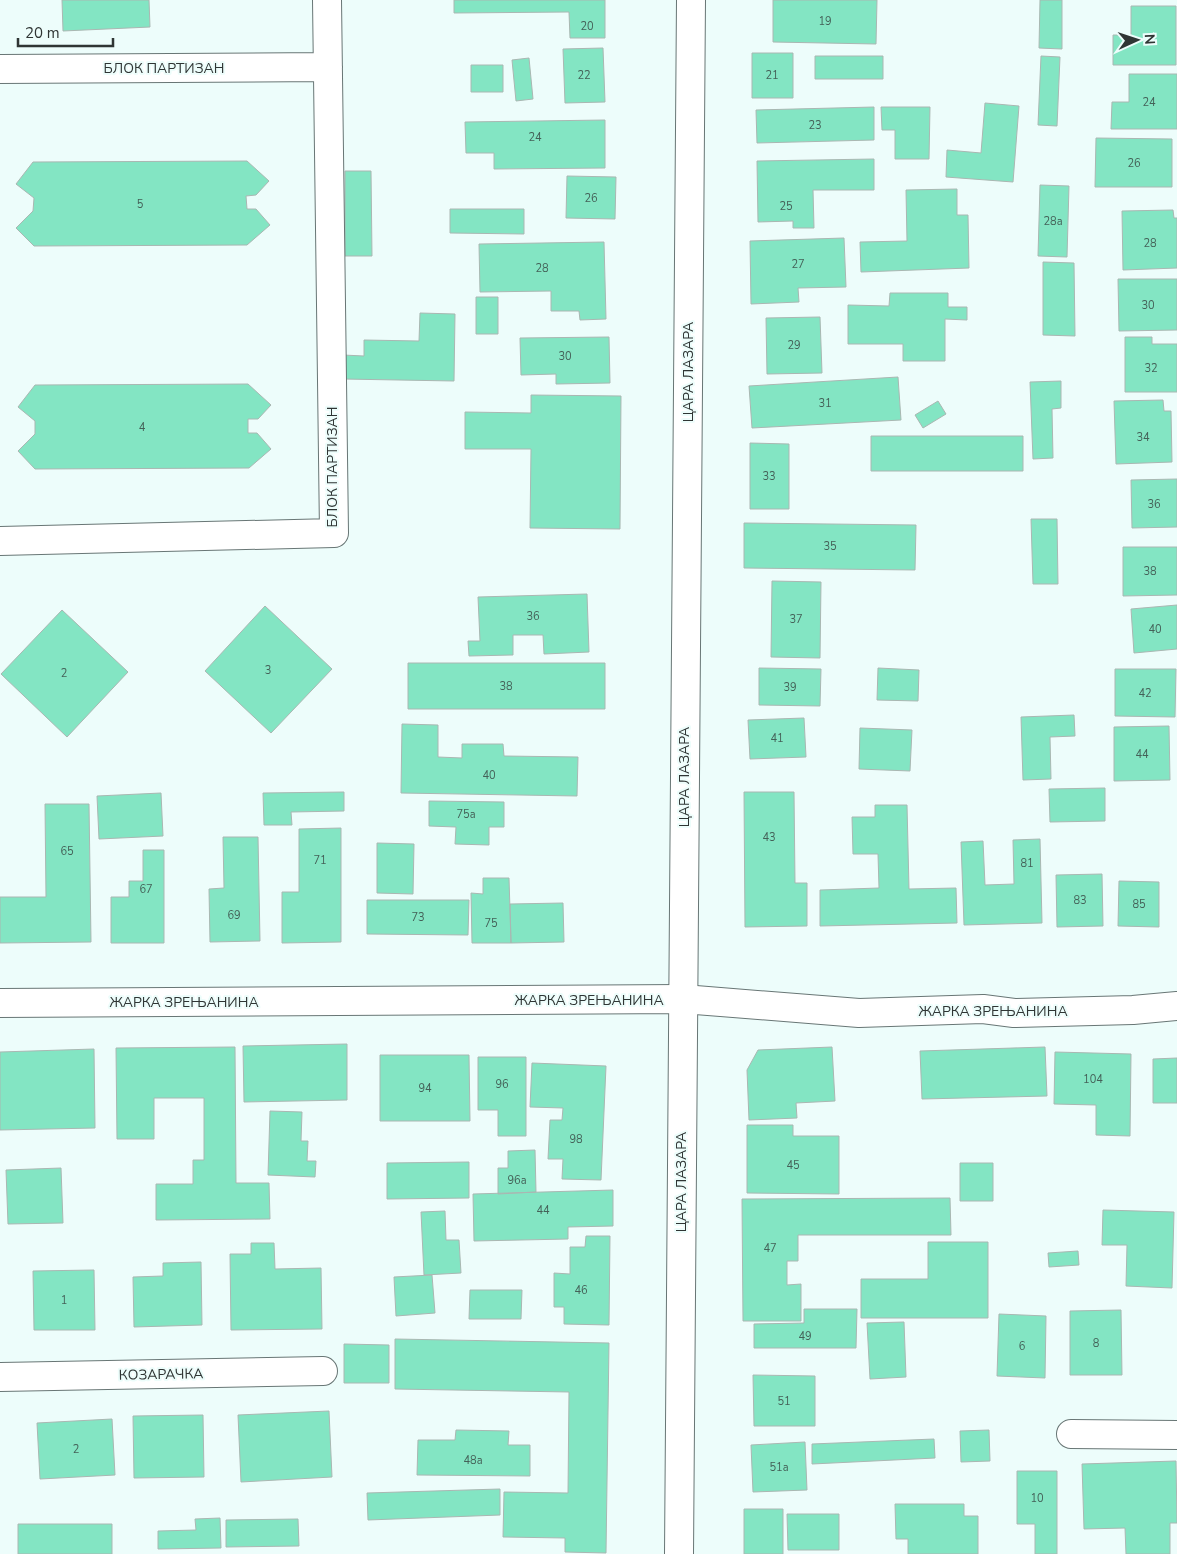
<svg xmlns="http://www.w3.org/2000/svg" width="1177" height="1554" font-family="'Nunito Sans',sans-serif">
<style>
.building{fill:#83e5c3;stroke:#aab7b2}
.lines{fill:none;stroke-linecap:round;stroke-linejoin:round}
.minor-casing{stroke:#687675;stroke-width:30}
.major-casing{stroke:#687675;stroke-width:30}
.minor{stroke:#fff;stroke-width:28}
.major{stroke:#fff;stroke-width:28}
.labels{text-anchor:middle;stroke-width:4;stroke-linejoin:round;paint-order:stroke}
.number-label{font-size:11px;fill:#446158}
.street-label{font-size:14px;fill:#2f3534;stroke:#edfdfb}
</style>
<rect width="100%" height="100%" fill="#edfdfb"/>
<path class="building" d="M62,0h87l1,27 -87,4z
M454,0h151v38h-35l-1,-26 -115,1z
M773,0h104l-1,44 -103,-2z
M1040,0h22v49l-23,-1z
M1131,6h45v59h-63v-30h18z
M603,48l2,54 -40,1 -2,-54z
M752,53h41v45h-41z
M815,56h68v23h-68z
M1041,56l19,1 -3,69 -19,-1z
M529,58l4,41 -17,2 -4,-41z
M471,65h32v27h-32z
M1129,74h48v55h-66l1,-27h17z
M985,103l34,3 -6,76 -67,-5 1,-27 34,3z
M874,107v33l-117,3 -1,-33z
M881,107h49l-1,52h-34v-29h-13z
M605,120v48l-111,1v-16h-28l-1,-31z
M1096,138l76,1v48h-77z
M874,159v31h-61l1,38h-21v-7l-35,1 -1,-61z
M247,161l22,20 -13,14 -10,1 1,13h9l14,16 -23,20 -213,1 -18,-18 17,-17 1,-13 -18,-14 17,-22z
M345,171h26l1,85h-27z
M567,176l49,1 -1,42 -49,-1z
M1040,185l29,1 -2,71 -29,-1z
M957,189v26h11l1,53 -108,4 -1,-30 47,-1 -1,-51z
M450,209h74v25l-74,-1z
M1173,210l1,8h3v50l-54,2 -1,-59z
M844,238l2,49 -48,1 1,14 -48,2 -1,-63z
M604,242l2,77 -26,1 -1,-9h-28v-20l-71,1 -1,-48z
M1043,262l31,1 1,73 -32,-1z
M1118,279h59v51l-58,1z
M890,293h58v14h19v13l-22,-1v42h-42v-17h-55v-39l41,1z
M476,297h22v37h-22z
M420,313l35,1 -1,67 -111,-2v-24l21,1v-16l55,1z
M820,317l2,56 -55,1 -1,-56z
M609,337l1,46 -54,1v-10l-35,1 -1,-37z
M1125,337h27v7h25v48h-52z
M898,377l3,43 -149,8 -3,-42z
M1061,381v27l-9,1 1,49 -20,1 -3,-77z
M248,384l23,21 -13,14h-10v14h9l14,16 -22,19 -214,1 -17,-18 17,-17v-13l-17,-14 17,-22z
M531,395l90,1 -1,133 -90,-1 1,-79h-66v-37l66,1z
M1163,400l1,11h7l1,51 -56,2 -2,-63z
M938,401l8,13 -23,14 -8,-13z
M871,436h152v35h-152z
M750,443l39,1v65h-39z
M1177,479v48l-45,1 -1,-48z
M1031,519h26l1,65h-25z
M744,523l172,2 -1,45 -171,-2z
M1123,547h54v48l-54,1z
M772,581l49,1 -1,76 -49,-1z
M587,594l2,58 -45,2 -1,-19h-30v20l-44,1 -1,-15h12l-2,-44z
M1177,605v44l-43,4 -3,-44z
M265,606l67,63 -61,64 -66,-62z
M62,610l66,62 -61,65 -66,-63z
M408,663h197v46h-197z
M759,668l62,1 -1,37 -61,-1z
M878,668l41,2 -1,31 -41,-1z
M1115,669h61l-1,48 -60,-1z
M1074,715l1,21 -25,1 1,42 -28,1 -2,-63z
M804,718l2,39 -56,2 -2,-39z
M402,724l36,1v32l24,1v-14h41l1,12 74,1 -1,39 -176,-3z
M1169,726l1,54 -56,1v-54z
M860,728l52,2 -2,41 -51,-2z
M1105,788v33l-55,1 -1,-33z
M344,792v19l-53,1 1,13h-28l-1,-32z
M744,792h50l1,91h12v43l-62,1z
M161,793l2,43 -64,3 -2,-43z
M429,801l75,1v25h-15v18l-34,-1 1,-17 -27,-1z
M45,804h44l2,138 -91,1v-46h46z
M875,805h32l2,84 47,-1 1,35 -137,3v-36l59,-2 -1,-34h-25l-1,-37h23z
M341,828v114l-59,1v-51h17v-63z
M223,837h35l2,104 -50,1 -1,-53 15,-1z
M1040,839l2,84 -78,2 -3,-83 22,-1 2,44 29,-1 -1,-44z
M377,843l37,1 -1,50 -36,-1z
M143,850h21v93h-53v-46h18v-16h14z
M1102,874l1,52 -46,1 -1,-52z
M483,878h26l2,65h-39l-1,-50 12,1z
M1119,881l40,1v45l-41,-1z
M367,900h102l-1,35 -101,-1z
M563,903l1,39 -53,1 -1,-39z
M347,1044v56l-103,2 -1,-56z
M235,1047l1,136h33l1,36 -114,1v-36h37v-24h11v-62h-50v41h-37l-1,-91z
M832,1047l3,54 -39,2 1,15 -48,2 -2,-50 11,-20z
M1045,1047l2,49 -125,3 -2,-48z
M94,1049l1,79 -95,2v-78z
M1055,1052l76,2 -1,82 -34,-1v-30l-42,-1z
M380,1055h89l1,66h-90z
M478,1057h48v79h-28v-26h-20z
M1177,1058v45h-24v-44z
M532,1063l74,3 -5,114 -39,-1 1,-20h-15l2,-39h12l1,-12 -33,-1z
M270,1111l32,1 -1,29h7l-1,20h9l-1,16 -47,-2z
M747,1125h46v11h46v58l-92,-1z
M535,1150l1,42 -38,2v-26h10v-17z
M469,1162v36l-82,1v-36z
M960,1163h33v38h-33z
M61,1168l2,55 -55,1 -2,-54z
M613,1190v36l-45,1v12l-94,2 -1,-47z
M950,1198l1,37h-153v26h-11v24l14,-1v37h-58l-1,-122z
M1103,1210l71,2 -2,76 -46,-2 1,-41h-25z
M445,1211l1,29h13l2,33 -37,2 -3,-63z
M586,1236h24l-1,89 -45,-1v-17h-10v-34l16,1v-27h15z
M928,1242h60v76h-127v-39h67z
M251,1243h23l1,26 46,-1 1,61 -91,1 -1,-76h21z
M1078,1251l1,14 -30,2 -1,-14z
M201,1262l1,63 -68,2 -1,-50 30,-1v-13z
M94,1270l1,60h-61l-1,-59z
M432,1275l3,38 -39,3 -2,-39z
M470,1290h52l-1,29h-52z
M804,1309h53l-1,39h-102v-24l50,-1z
M1121,1310l1,65h-52v-64z
M999,1314l47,2 -1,62 -48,-2z
M904,1322l2,55 -36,2 -3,-56z
M395,1339l214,4 -3,210 -41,-1v-14l-62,-1 1,-45 64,1 1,-101 -174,-3z
M344,1344l45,1v38h-45z
M753,1375l62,1v50h-61z
M329,1411l3,66 -91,5 -3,-67z
M203,1415l1,62 -70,1 -1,-62z
M112,1419l3,56 -75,4 -3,-56z
M456,1430l53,1 -1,14h22v31l-113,-1 1,-35h37z
M989,1430l1,31 -29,1 -1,-31z
M934,1439l1,19 -123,6v-20z
M805,1442l2,48 -54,2 -2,-47z
M1176,1461l1,62h-7v31h-44l-1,-26 -41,1 -2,-65z
M1017,1471h40v83h-22v-30h-18z
M500,1489v26l-132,5 -1,-27z
M895,1504h69v12h14v38h-70v-15h-12z
M744,1509h39v45h-39z
M787,1514h52v36h-51z
M220,1518l1,30 -63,1v-18l38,-1 -1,-11z
M298,1519l1,27 -73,1v-27z
M18,1524h94v30h-94z"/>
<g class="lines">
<defs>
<path id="minor" d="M0,69l328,-2
M0,541l334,-8 -7,-533
M0,1003l683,-4 176,14 124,-4 31,4 119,-3 44,-4
M0,1377l323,-6
M1071,1434l106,1"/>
<path id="major" d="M679,1554l12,-1554"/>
</defs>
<use href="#minor" class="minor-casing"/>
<use href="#major" class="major-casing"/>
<use href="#minor" class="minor"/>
<use href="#major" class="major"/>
</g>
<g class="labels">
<g class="number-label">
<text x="825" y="25">19</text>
<text x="587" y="30">20</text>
<text x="584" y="79">22</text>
<text x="772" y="79">21</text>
<text x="1149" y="106">24</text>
<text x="815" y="129">23</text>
<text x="535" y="141">24</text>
<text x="1134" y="167">26</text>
<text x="591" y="202">26</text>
<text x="140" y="208">5</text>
<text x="786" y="210">25</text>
<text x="1053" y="225">28a</text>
<text x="1150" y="247">28</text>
<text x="798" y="268">27</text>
<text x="542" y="272">28</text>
<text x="1148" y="309">30</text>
<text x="794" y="349">29</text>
<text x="565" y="360">30</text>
<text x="1151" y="372">32</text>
<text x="825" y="407">31</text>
<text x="142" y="431">4</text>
<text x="1143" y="441">34</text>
<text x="769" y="480">33</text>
<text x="1154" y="508">36</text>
<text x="830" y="550">35</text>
<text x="1150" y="575">38</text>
<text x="533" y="620">36</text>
<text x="796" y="623">37</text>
<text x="1155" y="633">40</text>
<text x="268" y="674">3</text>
<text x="64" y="677">2</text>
<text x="506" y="690">38</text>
<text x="790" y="691">39</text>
<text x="1145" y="697">42</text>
<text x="777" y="742">41</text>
<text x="1142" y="758">44</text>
<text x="489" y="779">40</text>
<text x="466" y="818">75a</text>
<text x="769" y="841">43</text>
<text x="67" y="855">65</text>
<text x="320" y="864">71</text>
<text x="1027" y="867">81</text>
<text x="146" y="893">67</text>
<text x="1080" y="904">83</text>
<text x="1139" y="908">85</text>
<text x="234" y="919">69</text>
<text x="418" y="921">73</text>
<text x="491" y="927">75</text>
<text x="1093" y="1083">104</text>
<text x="502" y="1088">96</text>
<text x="425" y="1092">94</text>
<text x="576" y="1143">98</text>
<text x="793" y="1169">45</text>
<text x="517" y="1184">96a</text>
<text x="543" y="1214">44</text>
<text x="770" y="1252">47</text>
<text x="581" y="1294">46</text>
<text x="64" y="1304">1</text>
<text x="805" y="1340">49</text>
<text x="1096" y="1347">8</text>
<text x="1022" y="1350">6</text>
<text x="784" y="1405">51</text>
<text x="76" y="1453">2</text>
<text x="473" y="1464">48a</text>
<text x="779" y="1471">51a</text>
<text x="1037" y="1502">10</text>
</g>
<g class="street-label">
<text x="164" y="73">БЛОК ПАРТИЗАН</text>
<text transform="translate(688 372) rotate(-90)" y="5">ЦАРА ЛАЗАРА</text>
<text transform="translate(332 467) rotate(-90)" y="5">БЛОК ПАРТИЗАН</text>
<text transform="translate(684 777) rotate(-90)" y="5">ЦАРА ЛАЗАРА</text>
<text x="589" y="1005">ЖАРКА ЗРЕЊАНИНА</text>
<text x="184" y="1007">ЖАРКА ЗРЕЊАНИНА</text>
<text x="993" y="1016">ЖАРКА ЗРЕЊАНИНА</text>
<text transform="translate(681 1182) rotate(-90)" y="5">ЦАРА ЛАЗАРА</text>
<text transform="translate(161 1374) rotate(-1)" y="5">КОЗАРАЧКА</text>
</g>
</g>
<g transform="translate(1137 40) rotate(87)" stroke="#edfdfb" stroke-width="4" paint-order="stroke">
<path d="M0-4L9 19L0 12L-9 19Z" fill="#2f3534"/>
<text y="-8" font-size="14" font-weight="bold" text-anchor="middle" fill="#2f3534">N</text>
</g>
<path d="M18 38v8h95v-8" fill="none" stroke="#2f3534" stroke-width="2.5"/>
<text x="25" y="38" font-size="15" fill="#2f3534" stroke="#edfdfb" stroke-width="4" paint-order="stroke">20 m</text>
</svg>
